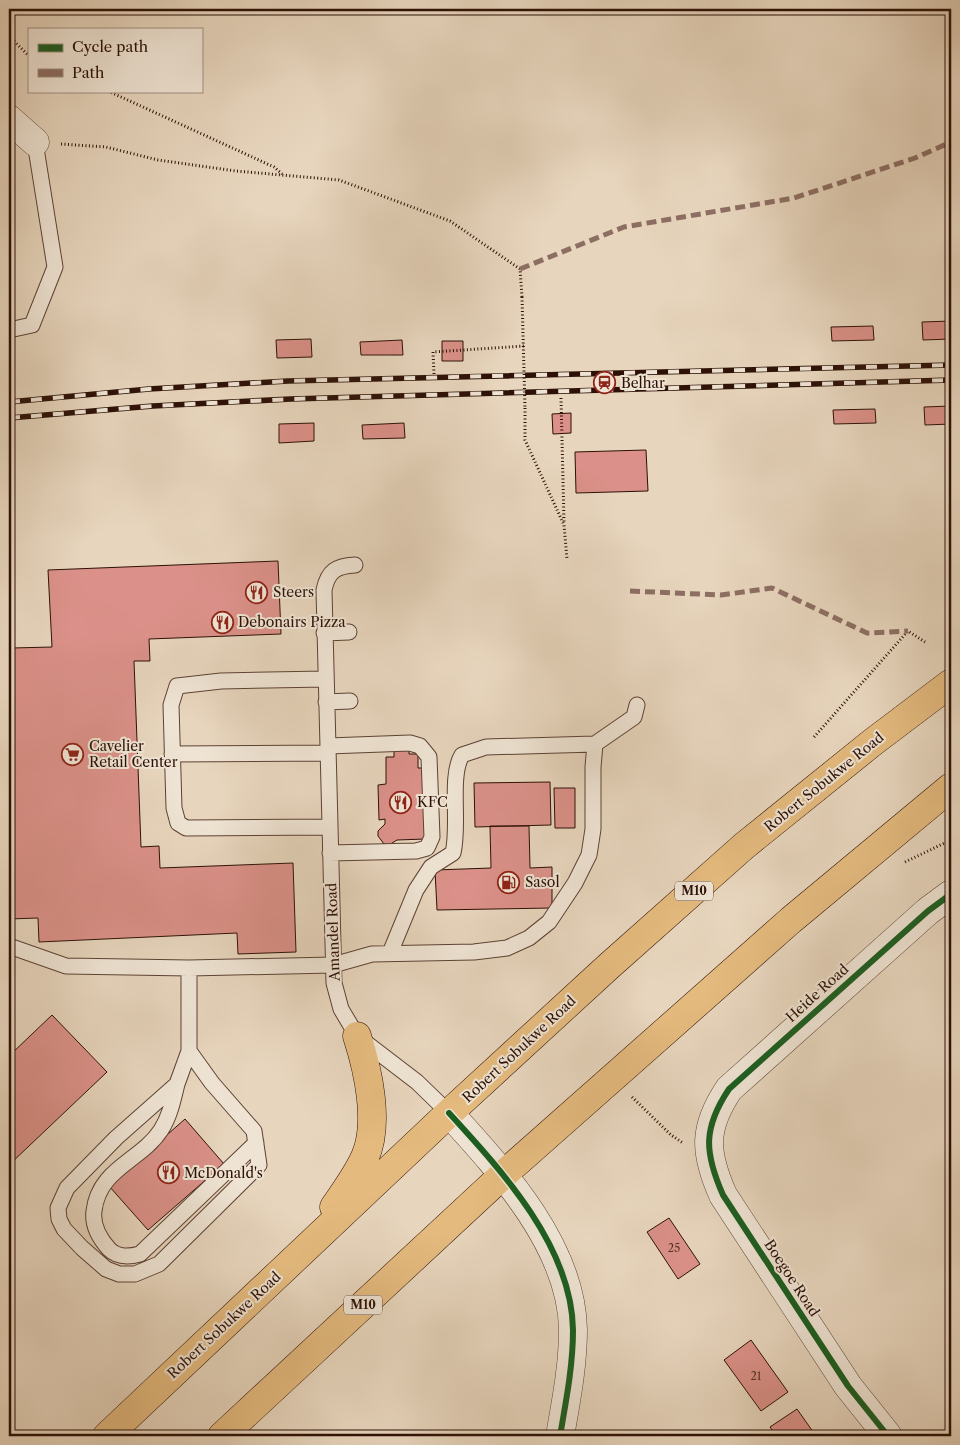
<svg xmlns="http://www.w3.org/2000/svg" width="960" height="1445" font-family="'Libre Caslon Text',serif">
<style>
.building{fill:#db9189;stroke:#2d1106}
.lines{fill:none;stroke-linecap:round;stroke-linejoin:round}
.service-casing{stroke:#5c4234;stroke-width:17}
.minor-casing{stroke:#5c4234;stroke-width:29}
.primary-casing{stroke:#2d1106;stroke-width:29}
.path{stroke:#2d1106;stroke-width:3;stroke-dasharray:1 2.5;stroke-linecap:butt}
.service{stroke:#efe4d4;stroke-width:15}
.minor{stroke:#efe4d4;stroke-width:28}
.primary{stroke:#e4ba7e;stroke-width:28}
.rail-casing{stroke:#2d1106;stroke-width:5.5}
.rail{stroke:#efe4d4;stroke-width:4;stroke-dasharray:11;stroke-linecap:butt}
.path-bridge{stroke:#2d1106;stroke-width:3;stroke-dasharray:1 2.5;stroke-linecap:butt}
.quiet{stroke:#8d6e63;stroke-width:5;stroke-dasharray:10 5;stroke-linecap:butt}
.cycleway-casing{stroke:#efe4d4;stroke-width:9}
.cycleway{stroke:#1b5e20;stroke-width:6}
.labels{text-anchor:middle;stroke-width:4;stroke-linejoin:round;paint-order:stroke}
.number-label{font-size:11px;fill:#583127}
.shield{fill:#efe4d4;stroke:#675044;stroke-width:1}
.shield-label{font-size:12px;font-weight:bold;fill:#2d1106}
.poi-label{font-size:14px;fill:#2d1106;stroke:#efe4d4;text-anchor:start}
.street-label{font-size:14px;fill:#2d1106;stroke:#efe4d4}
</style>
<rect width="100%" height="100%" fill="#e7d5bd"/>
<filter id="stains"><feTurbulence type="fractalNoise" baseFrequency=".004" numOctaves="4"/><feColorMatrix values="0 0 0 0 .2 0 0 0 0 .09 0 0 0 0 .02 0 0 0 .5 -.17"/></filter>
<radialGradient id="worn" r=".72"><stop offset=".6" stop-color="#630" stop-opacity="0"/><stop offset="1" stop-color="#630" stop-opacity=".3"/></radialGradient>
<path class="building" d="M951,321v18l-28,1 -1,-18z
M873,326l1,14 -42,1 -1,-14z
M311,339l1,18 -35,1 -1,-18z
M402,340l1,15h-42l-1,-13z
M442,341h21v20h-21z
M951,406v18l-26,1 -1,-18z
M875,409l1,14 -42,1 -1,-14z
M571,413v20l-18,1 -1,-20z
M314,423v18l-35,2v-19z
M404,423l1,15 -42,1 -1,-14z
M646,450l2,41 -72,2 -1,-41z
M278,561l3,73 -132,5 1,22h-16l7,186 18,-1 1,22 133,-5 3,89 -58,2 -1,-21 -198,9 -1,-24 -29,1v-290h2l1,19 40,-1 -4,-77z
M394,750h15v4h9v14h6l1,71 -28,1 -8,5 -5,-1 -6,-8v-5l7,-7v-5l-6,1 -1,-35 8,-1v-27h8z
M550,782l1,43 -76,2 -1,-44z
M554,788h21v40h-20z
M490,826h39l1,42 22,-1v41l-115,2 -2,-40 56,-2z
M52,1015l55,57 -98,93v-109z
M185,1119l39,45 -76,66 -39,-44z
M669,1218l31,46 -22,15 -31,-47z
M751,1340l37,52 -27,19 -37,-51z
M797,1409l19,27h-40l-6,-9z"/>
<g class="lines">
<defs>
<path id="service" d="M9,330l23,-5 23,-58 -20,-125
M355,565c-19,1 -27,6 -31,25l10,393 7,26 16,27 60,46 32,31
M324,633l25,-1
M325,679l-104,2 -44,5 -6,19 3,103 4,15 8,5 144,-1
M326,702l24,-1
M328,746l82,-3 10,3 9,11 3,80 -5,11 -11,3 -86,2
M172,754l156,-1
M9,946l57,20 123,2 144,-3 39,-11 102,-2 33,-4 22,-10 20,-16 26,-39 14,-28 4,-26v-62l2,-23 39,-27 3,-12
M390,953l26,-63 15,-23 22,-14c7,-28 -4,-77 9,-98l24,-8 109,-3
M189,968v83l-12,33 -61,54 -49,50 -9,20 1,11 5,10 18,19 24,21 13,5h16l24,-10 100,-99 -5,-34 -42,-48 -23,-32
M177,1084c-4,16 -7,32 -16,46 -20,31 -62,38 -67,81 -2,15 5,27 15,38 9,9 20,8 31,5l116,-111"/>
<path id="minor" d="M9,119l26,23
M449,1113c53,58 123,134 124,217 0,36 -7,71 -13,106
M888,1436l-40,-50 -125,-191c-19,-43 -20,-67 6,-106l199,-178 23,-17"/>
<path id="primary" d="M334,1207c11,-16 23,-32 31,-50 15,-34 3,-87 -8,-121
M107,1436l342,-323 160,-147 135,-120 129,-104 78,-59
M222,1436l282,-262 287,-254 160,-133"/>
</defs>
<use href="#service" class="service-casing"/>
<use href="#minor" class="minor-casing"/>
<use href="#primary" class="primary-casing"/>
<path class="path" d="M9,17l5,24 15,15
M108,91l166,76 8,7
M61,144l45,3 52,13 78,11 103,9 111,41 70,48 2,28
M434,374l-1,-22 91,-6
M561,398l3,124
M525,408v32l39,85 3,34
M814,737l94,-106 17,11
M905,862l46,-22
M632,1097l39,38 12,8"/>
<use href="#service" class="service"/>
<use href="#minor" class="minor"/>
<use href="#primary" class="primary"/>
<defs>
<path id="rail" d="M9,402l140,-13 139,-8 663,-16
M9,418l144,-12 138,-7 660,-19"/>
</defs>
<use href="#rail" class="rail-casing"/>
<use href="#rail" class="rail"/>
<path class="path-bridge" d="M522,297l3,111"/>
<path class="quiet" d="M520,269l104,-42 170,-29 121,-40 36,-16
M630,591l91,4 51,-7 95,45 41,-2"/>
<defs>
<path id="cycleway" d="M449,1113c53,58 123,134 124,217 0,36 -7,71 -13,106
M888,1436l-40,-50 -125,-191c-19,-43 -20,-67 6,-106l199,-178 23,-17"/>
</defs>
<use href="#cycleway" class="cycleway-casing"/>
<use href="#cycleway" class="cycleway"/>
</g>
<defs>
<symbol id="station-ring" viewBox="-11 -11 22 22"><circle r="9.5" fill="#efe4d4" stroke="#8f2418" stroke-width="1.5"/><path d="M-3-6H3Q5-6 5-4V2Q5 4 3 4L4.5 6H3L1.5 4h-3L-3 6H-4.5L-3 4Q-5 4-5 2V-4Q-5-6-3-6ZM-3.5-4v3h7v-3ZM-3.5 1v1.5H-2V1ZM2 1v1.5H3.5V1Z" fill="#8f2418"/></symbol>
<symbol id="restaurant-ring" viewBox="-11 -11 22 22"><circle r="9.5" fill="#efe4d4" stroke="#8f2418" stroke-width="1.5"/><path d="M-5-6h1v4h1v-4h1v4h1v-4h1v5L-1.5 .5V6h-2V.5L-5-1ZM5-6V6H3V1.5H1.5Q1.5-4 5-6Z" fill="#8f2418"/></symbol>
<symbol id="supermarket-ring" viewBox="-11 -11 22 22"><circle r="9.5" fill="#efe4d4" stroke="#8f2418" stroke-width="1.5"/><path d="M-6-5.5h2.5l.6 2H6L4.5 2H-2.5L-4.4-4H-6ZM-1.5 3.2a1.3 1.3 0 1 0 .1 0ZM3 3.2a1.3 1.3 0 1 0 .1 0Z" fill="#8f2418"/></symbol>
<symbol id="fuel-ring" viewBox="-11 -11 22 22"><circle r="9.5" fill="#efe4d4" stroke="#8f2418" stroke-width="1.5"/><path d="M-5.5-6h7V0h2V4h1.3V-2.5L3-4.5l.8-.8L6-3V5H2.5V1h-1V6h-7ZM-4.2-4.7v3.2H.2V-4.7Z" fill="#8f2418"/></symbol>
</defs>
<g fill-rule="evenodd">
<use href="#station-ring" x="592" y="370" width="25" height="25"/>
<use href="#restaurant-ring" x="244" y="580" width="25" height="25"/>
<use href="#restaurant-ring" x="210" y="610" width="25" height="25"/>
<use href="#supermarket-ring" x="60" y="742" width="25" height="25"/>
<use href="#restaurant-ring" x="388" y="790" width="25" height="25"/>
<use href="#fuel-ring" x="496" y="870" width="25" height="25"/>
<use href="#restaurant-ring" x="156" y="1160" width="25" height="25"/>
</g>
<g class="labels">
<g class="number-label">
<text x="674" y="1252">25</text>
<text x="756" y="1380">21</text>
</g>
<g class="shield">
<rect x="675" y="881.5" width="38" height="19" rx="4"/>
<rect x="344" y="1295.5" width="38" height="19" rx="4"/>
</g>
<g class="shield-label">
<text x="694" y="895">M10</text>
<text x="363" y="1309">M10</text>
</g>
<g class="poi-label">
<text x="621" y="388">Belhar</text>
<text x="273" y="597">Steers</text>
<text x="238" y="627">Debonairs Pizza</text>
<text x="89" y="751">Cavelier<tspan x="89" dy="16">Retail Center</tspan></text>
<text x="417" y="807">KFC</text>
<text x="525" y="887">Sasol</text>
<text x="184" y="1178">McDonald's</text>
</g>
<g class="street-label">
<text transform="translate(824 782) rotate(-39)" y="5">Robert Sobukwe Road</text>
<text transform="translate(333 932) rotate(-92)" y="5">Amandel Road</text>
<text transform="translate(817 993) rotate(-42)" y="5">Heide Road</text>
<text transform="translate(519 1049) rotate(-43)" y="5">Robert Sobukwe Road</text>
<text transform="translate(792 1278) rotate(57)" y="5">Boegoe Road</text>
<text transform="translate(224 1325) rotate(-43)" y="5">Robert Sobukwe Road</text>
</g>
</g>
<rect width="960" height="1445" fill="none" stroke="#e7d5bd" stroke-width="30"/>
<rect x="10" y="10" width="940" height="1425" fill="none" stroke="#2d1106" stroke-width="2.5"/>
<rect x="15" y="15" width="930" height="1415" fill="none" stroke="#2d1106"/>
<rect x="28" y="28" width="175" height="65" fill="#efe4d4" stroke="#a19082"/>
<rect x="38" y="44" width="25" height="8" fill="#1b5e20" stroke="#a19082"/>
<text x="72" y="52" font-size="15" fill="#2d1106">Cycle path</text>
<rect x="38" y="69" width="25" height="8" fill="#8d6e63" stroke="#a19082"/>
<text x="72" y="78" font-size="15" fill="#2d1106">Path</text>
<rect width="100%" height="100%" filter="url(#stains)"/>
<rect width="100%" height="100%" fill="url(#worn)"/>
</svg>
